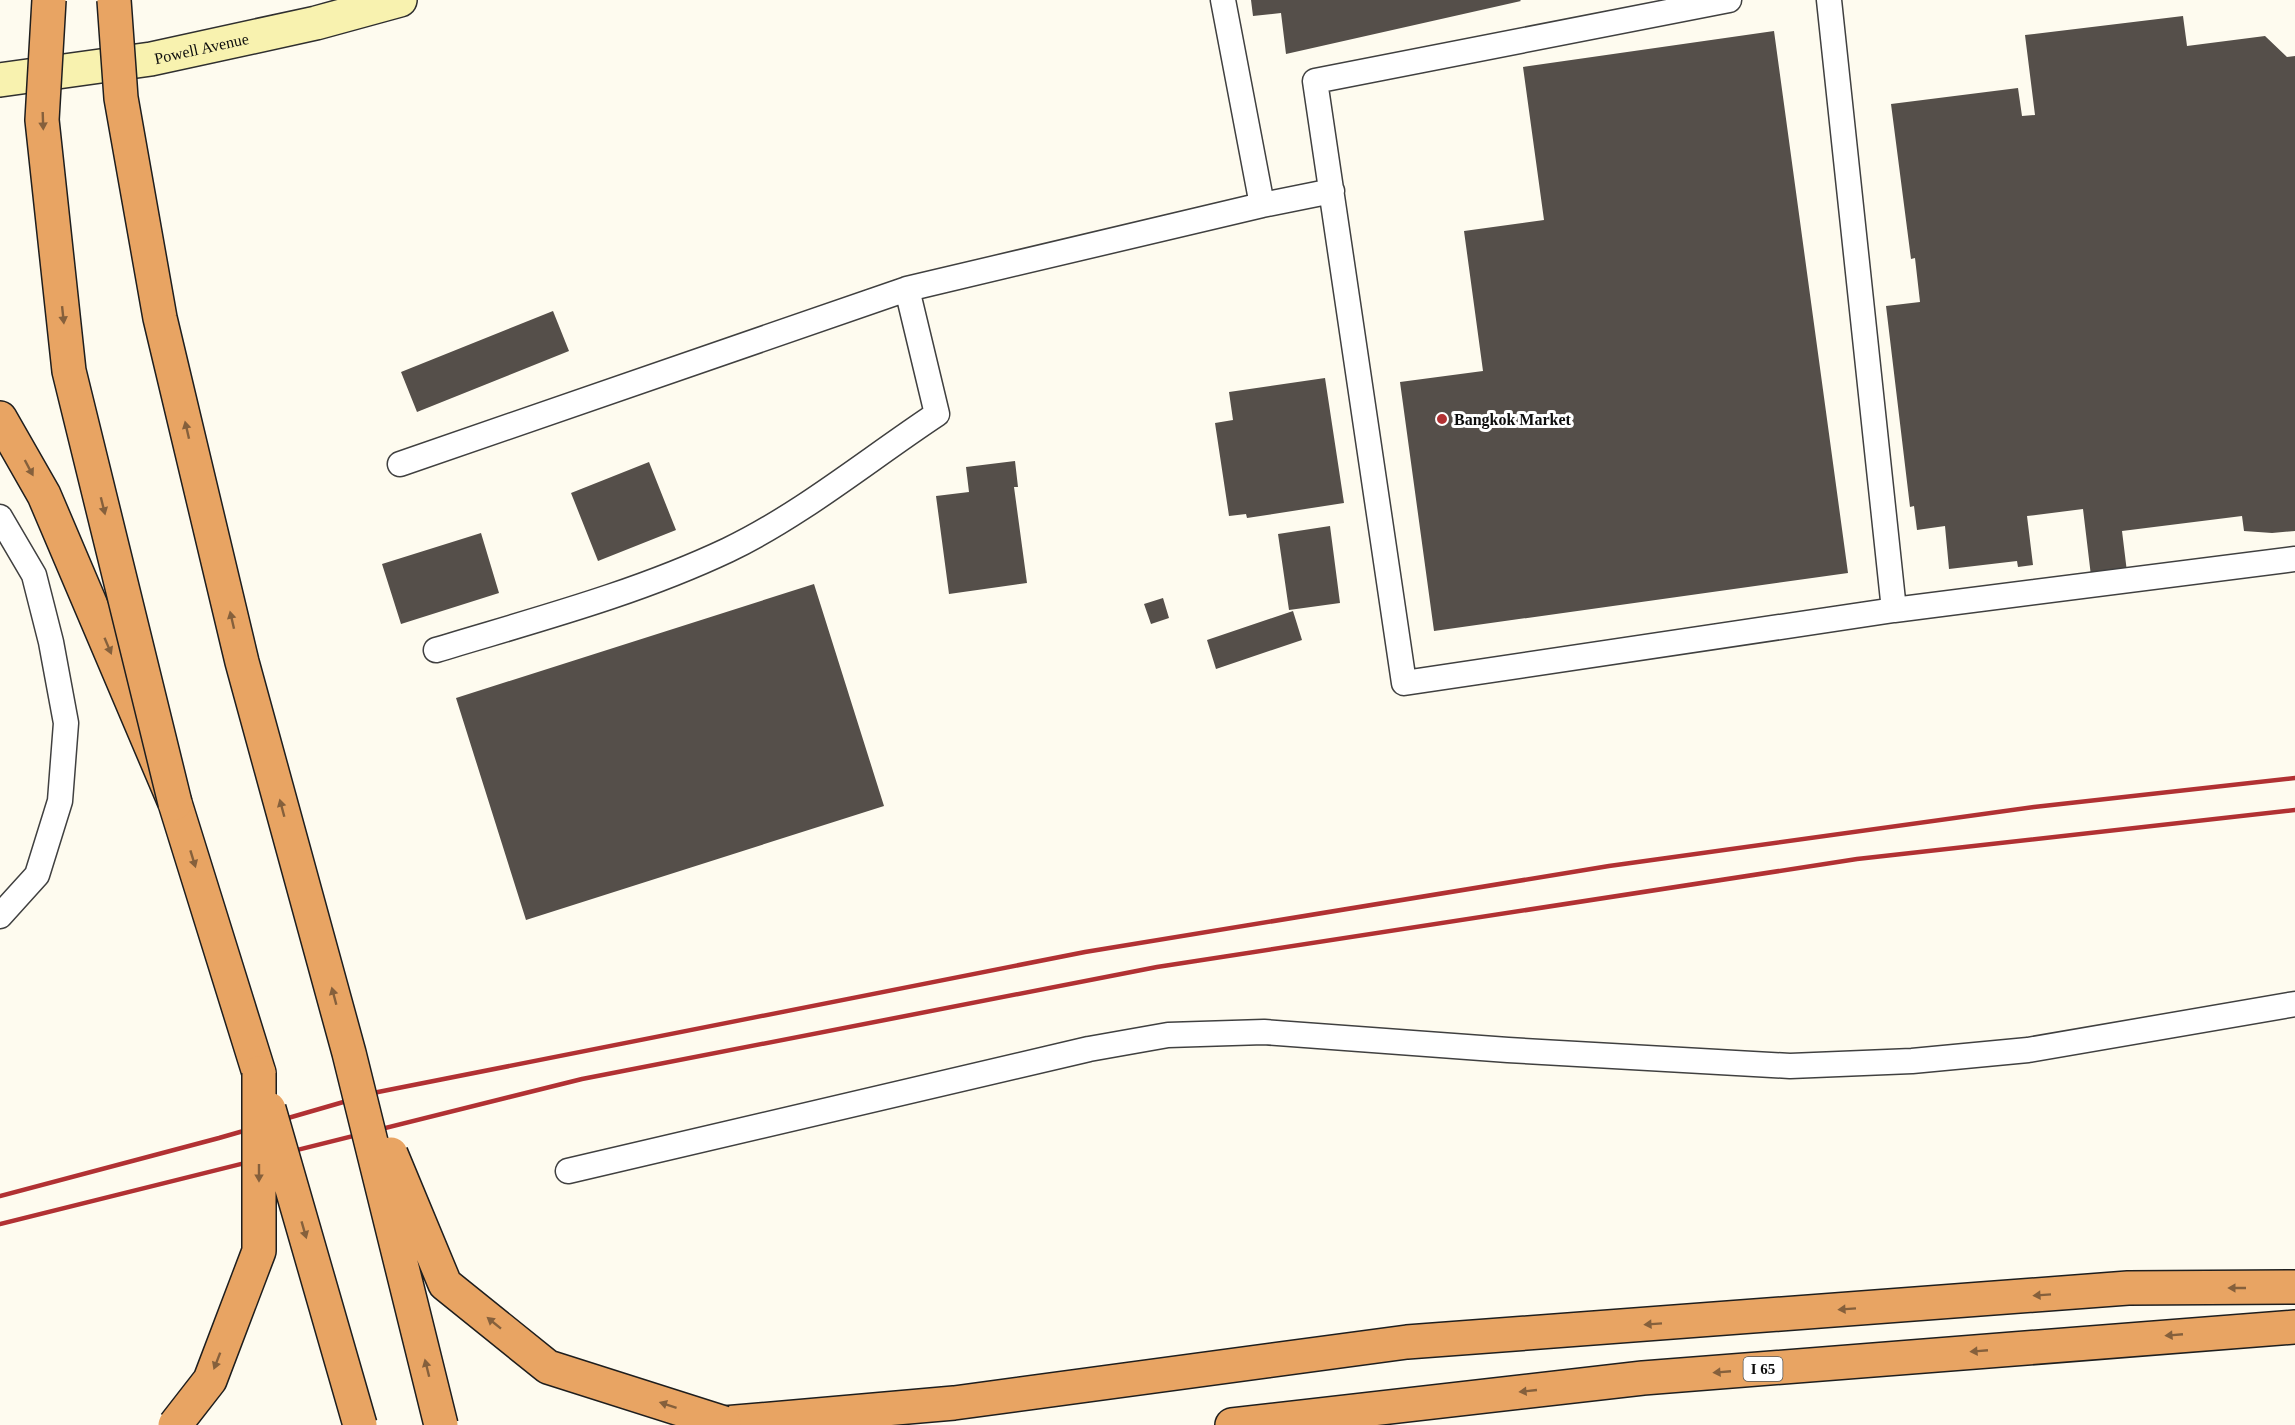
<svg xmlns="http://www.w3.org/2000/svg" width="2295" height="1425" font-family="'Times New Roman',serif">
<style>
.building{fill:#554f4a}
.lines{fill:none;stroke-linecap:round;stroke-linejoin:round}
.lane-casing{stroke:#404040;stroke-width:27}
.secondary-casing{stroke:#2f2f2f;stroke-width:36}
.highway-casing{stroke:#1e1e1e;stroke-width:36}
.lane{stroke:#fff;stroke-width:24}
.secondary{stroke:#f8f2af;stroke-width:33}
.highway{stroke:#e8a463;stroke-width:33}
.rail{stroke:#b13133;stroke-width:4.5}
.highway-bridge-casing{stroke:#1e1e1e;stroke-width:36;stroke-linecap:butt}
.highway-bridge{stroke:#e8a463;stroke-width:33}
.oneway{fill:#85603c}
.poi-dot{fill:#b13133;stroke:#fff;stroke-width:2}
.labels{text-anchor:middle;stroke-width:6;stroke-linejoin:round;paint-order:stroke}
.shield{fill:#fff;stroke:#565656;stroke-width:1.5}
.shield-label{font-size:15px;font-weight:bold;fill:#0d0d0d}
.street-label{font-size:16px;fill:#0d0d0d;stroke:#fff}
.poi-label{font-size:16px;font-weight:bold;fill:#0d0d0d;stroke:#fff;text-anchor:start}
</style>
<rect width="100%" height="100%" fill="#fefbef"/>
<path class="building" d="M1251,0h269l1,1 -235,53 -5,-41 -28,3z
M2183,16l4,30 78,-10 22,21 8,-1v475l-23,2 -28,-2 -2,-15 -120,15 5,41 -36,4 -8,-67 -56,7 6,49 -15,2 -1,-6 -68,8 -4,-43 -28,4 -3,-24 -4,1 -24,-201 34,-4 -5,-44 -4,1 -20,-155 127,-16 4,28 13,-1 -10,-80z
M1774,31l74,542 -414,58 -34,-249 83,-11 -19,-140 80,-11 -21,-153z
M553,311l16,40 -152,61 -16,-40z
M1325,378l19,125 -97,15 -1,-4 -17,2 -14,-93 18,-3 -4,-28z
M1015,461l3,26h-4l13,96 -78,11 -13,-98 33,-4 -3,-25z
M649,462l27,68 -78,31 -27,-68z
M1330,526l10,77 -51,7 -11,-76z
M481,533l18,60 -98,31 -19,-60z
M814,584l70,222 -358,114 -70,-222z
M1163,598l6,20 -18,6 -7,-20z
M1293,611l9,29 -86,29 -9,-29z"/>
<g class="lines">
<defs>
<path id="lane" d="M1729,0l-414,81 89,602 490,-73 -65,-610
M1262,205l70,-14
M400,464l507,-175 355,-84 -39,-205
M0,517l34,58 17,67 15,81 -6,78 -23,74 -37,41
M1894,610l401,-51
M436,650c99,-30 199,-56 292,-100 73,-35 141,-91 209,-136l-30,-125
M568,1171l521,-122 79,-14 96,-3 244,18 282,16 122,-5 116,-11 267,-46"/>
<g id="secondary">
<path id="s1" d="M0,80l151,-21 165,-36 84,-23"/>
</g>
<path id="highway" d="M0,418l44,77 131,308 84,270
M724,1423l230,-20 453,-61 721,-54 167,-1
M1232,1425l411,-47 652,-51"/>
</defs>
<use href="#lane" class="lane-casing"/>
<use href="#secondary" class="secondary-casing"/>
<use href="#highway" class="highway-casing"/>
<use href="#lane" class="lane"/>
<use href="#secondary" class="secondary"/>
<use href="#highway" class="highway"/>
<path class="rail" d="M0,1196l219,-58 159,-46 707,-140 524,-86 425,-59 261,-29
M0,1224l582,-145 575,-112 700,-108 438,-49"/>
<defs>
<path id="highway-bridge" d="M49,0l-7,120 27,251 106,432
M114,0l7,98 39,220 82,344 107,391 92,372
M269,1109l91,316
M391,1154l54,130 103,83 176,56
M175,1425l35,-45 49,-129v-178"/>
</defs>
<use href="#highway-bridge" class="highway-bridge-casing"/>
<use href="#highway-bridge" class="highway-bridge"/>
</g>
<defs><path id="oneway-solid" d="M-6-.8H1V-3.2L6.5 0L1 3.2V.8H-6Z" transform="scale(1.5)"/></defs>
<g class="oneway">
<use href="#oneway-solid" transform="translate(43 121) rotate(88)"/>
<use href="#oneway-solid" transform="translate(63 315) rotate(84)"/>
<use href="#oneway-solid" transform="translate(187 430) rotate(-103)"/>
<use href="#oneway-solid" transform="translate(29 468) rotate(62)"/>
<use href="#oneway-solid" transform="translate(103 506) rotate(76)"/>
<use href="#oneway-solid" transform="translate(232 620) rotate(-103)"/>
<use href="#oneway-solid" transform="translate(108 646) rotate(67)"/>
<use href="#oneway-solid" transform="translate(282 808) rotate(-105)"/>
<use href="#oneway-solid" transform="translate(193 859) rotate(73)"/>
<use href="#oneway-solid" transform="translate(334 996) rotate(-105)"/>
<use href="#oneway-solid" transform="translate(259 1173) rotate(90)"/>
<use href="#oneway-solid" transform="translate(304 1230) rotate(74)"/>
<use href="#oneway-solid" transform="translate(2237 1288) rotate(180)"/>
<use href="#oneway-solid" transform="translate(2042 1295) rotate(176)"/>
<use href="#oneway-solid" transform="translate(1847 1309) rotate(176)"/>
<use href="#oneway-solid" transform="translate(494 1323) rotate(-141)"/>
<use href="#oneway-solid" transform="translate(1653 1324) rotate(176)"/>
<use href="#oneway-solid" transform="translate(2174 1335) rotate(175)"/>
<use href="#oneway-solid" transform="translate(1979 1351) rotate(175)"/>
<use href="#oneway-solid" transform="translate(217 1361) rotate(111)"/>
<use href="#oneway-solid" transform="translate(427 1368) rotate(-104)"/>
<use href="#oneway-solid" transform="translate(1722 1372) rotate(175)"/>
<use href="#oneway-solid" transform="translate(1528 1391) rotate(174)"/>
<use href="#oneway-solid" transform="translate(668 1405) rotate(-162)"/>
</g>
<circle class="poi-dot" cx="1442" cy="419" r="6"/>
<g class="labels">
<rect class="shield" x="1743.5" y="1357" width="39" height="24" rx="4.5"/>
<g class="shield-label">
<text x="1763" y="1374">I 65</text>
</g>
<g class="street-label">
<text dy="6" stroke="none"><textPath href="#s1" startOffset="204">Powell Avenue</textPath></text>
</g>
<g class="poi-label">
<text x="1454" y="425">Bangkok Market</text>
</g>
</g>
</svg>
